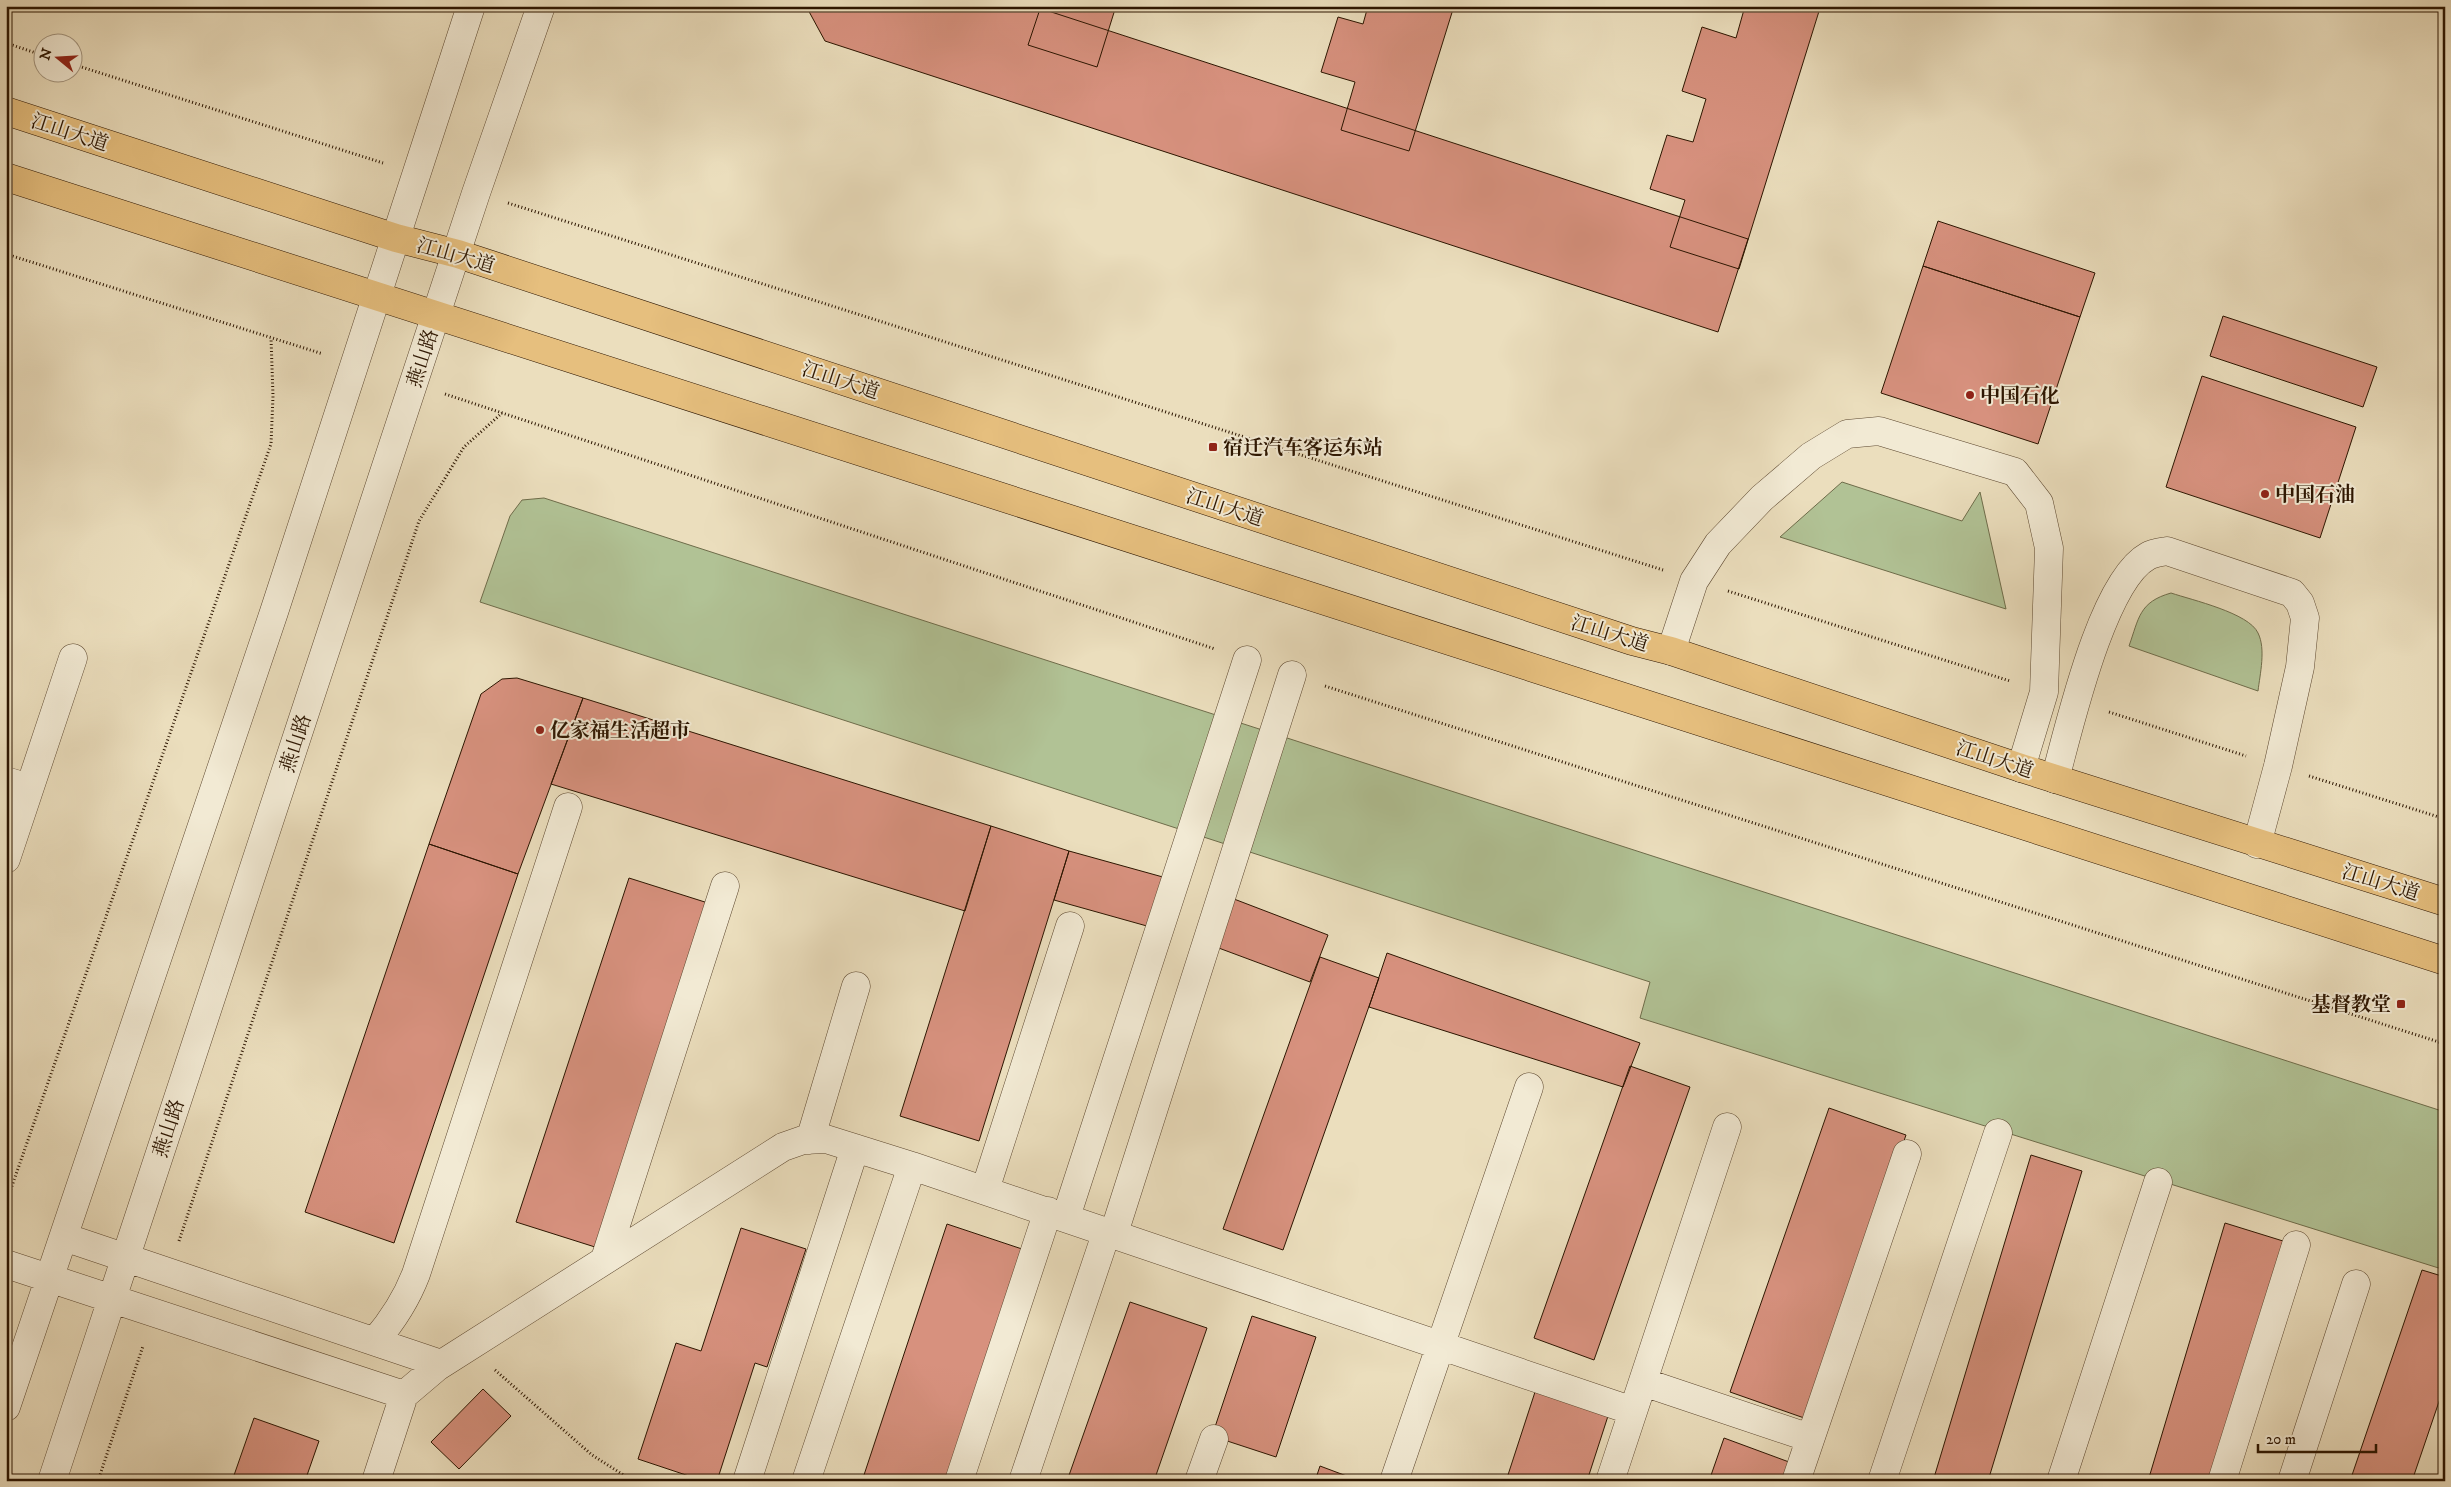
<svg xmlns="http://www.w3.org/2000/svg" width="2451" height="1487" font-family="'IM FELL DW Pica','Noto Serif SC',serif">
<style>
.green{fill:#b1c295;stroke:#6e6c4a}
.building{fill:#d7917e;stroke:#2c1500}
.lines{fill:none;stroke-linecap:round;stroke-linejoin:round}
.minor-casing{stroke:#5c472f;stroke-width:29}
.major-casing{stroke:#2c1500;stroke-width:29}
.path{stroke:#2c1500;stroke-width:3;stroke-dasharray:1 2.5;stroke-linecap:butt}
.minor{stroke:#f2ead4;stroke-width:28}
.major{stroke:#e6bf7e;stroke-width:28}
.poi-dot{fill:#8f2418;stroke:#f2ead4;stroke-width:2}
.labels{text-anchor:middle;stroke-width:4;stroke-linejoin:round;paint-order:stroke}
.street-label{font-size:20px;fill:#2c1500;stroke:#f2ead4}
.poi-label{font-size:20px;font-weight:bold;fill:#2c1500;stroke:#f2ead4;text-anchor:start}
</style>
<rect width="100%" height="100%" fill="#ebdebd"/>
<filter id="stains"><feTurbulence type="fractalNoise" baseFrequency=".004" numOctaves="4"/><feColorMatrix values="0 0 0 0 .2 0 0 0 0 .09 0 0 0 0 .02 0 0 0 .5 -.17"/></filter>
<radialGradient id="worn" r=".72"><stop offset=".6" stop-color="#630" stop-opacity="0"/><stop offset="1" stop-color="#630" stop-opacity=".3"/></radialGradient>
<path class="green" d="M1842,482l120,39 18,-29 26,117 -226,-72z
M544,498l1901,614v158l-805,-252 10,-36 -1170,-380 30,-86 12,-16z
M2171,593c21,7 78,20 87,40 8,16 2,41 0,58l-129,-45c10,-28 10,-44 42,-53z"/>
<path class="building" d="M806,6h227l715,233 -30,93 -893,-291z
M1041,6h75l-19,61 -69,-22z
M1368,6h86l-45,145 -68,-21 14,-48 -34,-10 17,-55 25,7z
M1745,6h68l7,2 -81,261 -69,-22 15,-47 -35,-11 17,-54 26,7 13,-43 -24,-8 20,-64 34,11z
M1938,221l157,52 -15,44 -157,-51z
M1923,266l157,51 -42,127 -157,-51z
M2223,316l154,51 -14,40 -153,-51z
M2202,376l154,51 -36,111 -154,-51z
M517,678l66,20 -65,176 -89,-30 52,-150 21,-15z
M583,698l408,128 -26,85 -414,-127z
M991,826l78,25 -90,290 -79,-25z
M429,844l89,30 -124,369 -89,-31z
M1069,851l101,28 -16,49 -100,-28z
M629,878l79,25 -113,344 -79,-25z
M1234,899l94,36 -18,47 -94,-35z
M1387,953l253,90 -17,44 -254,-80z
M1320,957l59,21 -96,272 -60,-21z
M1630,1066l60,21 -96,273 -60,-22z
M1829,1108l77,27 -99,284 -77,-27z
M2031,1155l51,16 -94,310h-55z
M2225,1223l58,18 -72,240h-63z
M947,1224l78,26 -77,231h-86z
M741,1228l65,21 -39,118 -12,-4 -38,118h-13l-66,-22 38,-116 25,8z
M2422,1270l23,7v107l-33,97h-62z
M1130,1302l77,26 -53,153h-87z
M1252,1316l64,21 -40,120 -64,-21z
M483,1389l28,27 -52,53 -28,-27z
M1535,1392l73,24 -21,65h-81z
M254,1418l65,23 -14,40h-73z
M1724,1438l65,24 -7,19h-73z
M1320,1466l40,15h-45z"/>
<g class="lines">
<defs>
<path id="minor" d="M1671,651l23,-70 24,-37 44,-46 49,-42 36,-22 32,-3 136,41 24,31 10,45 -5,144 -23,76
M2055,779c14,-51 47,-198 93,-223 5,-3 13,-4 19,-5l125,42 8,10 5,15 -5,49 -22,99 -21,78
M6,781l23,7
M6,859l67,-201
M810,1140l46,-154
M985,1190l85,-264
M1066,1217l181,-557
M1114,1233l178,-558
M64,1237l377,127
M605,1259l120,-373
M6,1264l398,131
M375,1341c18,-21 31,-41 41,-67l152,-467
M1643,1382l167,56
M6,1407l268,-795 197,-606
M52,1481l424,-1288 65,-187
M376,1481l28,-86 33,-28 346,-220 20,-7 23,-1 86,27 721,245
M747,1481l108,-333
M806,1481l106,-315
M959,1481l89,-270
M1023,1481l84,-250
M1199,1481l15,-42
M1394,1481l135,-394
M1610,1481l117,-354
M1796,1481l111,-327
M1882,1481l116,-348
M2061,1481l97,-299
M2222,1481l74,-236
M2292,1481l64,-197"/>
<path id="major" d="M6,111l390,127 62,16 1174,387 39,10 350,117 424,134
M6,177l2439,784"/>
</defs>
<use href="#minor" class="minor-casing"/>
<use href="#major" class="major-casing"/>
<path class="path" d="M6,43l36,12
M72,64l311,99
M508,203l1155,367
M6,254l317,100
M445,394l770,255
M1728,591l282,90
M1325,686l1120,358
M2109,712l137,44
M2309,776l136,43
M6,1203l265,-759 2,-48 -2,-58
M179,1241l240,-720 45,-74 38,-34
M495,1370l97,85 41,26
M98,1481l45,-135"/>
<use href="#minor" class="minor"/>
<use href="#major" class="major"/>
</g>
<g class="poi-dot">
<circle cx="1970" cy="395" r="5"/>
<rect x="1208" y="442" width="10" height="10" rx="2.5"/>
<circle cx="2265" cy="494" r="5"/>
<circle cx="540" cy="730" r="5"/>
<rect x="2396" y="999" width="10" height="10" rx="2.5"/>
</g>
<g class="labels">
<g class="street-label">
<text transform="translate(70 132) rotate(18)" y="7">江山大道</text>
<text transform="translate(456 255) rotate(16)" y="7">江山大道</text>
<text transform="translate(422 358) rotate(-72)" y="7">燕山路</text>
<text transform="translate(841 380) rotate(18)" y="7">江山大道</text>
<text transform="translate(1225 507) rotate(18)" y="7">江山大道</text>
<text transform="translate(1610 633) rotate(17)" y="7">江山大道</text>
<text transform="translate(295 743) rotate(-72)" y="7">燕山路</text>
<text transform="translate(1995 759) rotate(18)" y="7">江山大道</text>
<text transform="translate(2381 882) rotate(17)" y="7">江山大道</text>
<text transform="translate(168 1128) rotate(-72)" y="7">燕山路</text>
</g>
<g class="poi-label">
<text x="1980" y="402">中国石化</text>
<text x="1223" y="454">宿迁汽车客运东站</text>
<text x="2275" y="501">中国石油</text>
<text x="550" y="737">亿家福生活超市</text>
<text x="2391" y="1011" text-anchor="end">基督教堂</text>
</g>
</g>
<rect width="2451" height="1487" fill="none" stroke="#ebdebd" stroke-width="25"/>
<rect x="8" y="8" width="2436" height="1472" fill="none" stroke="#2c1500" stroke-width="2.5"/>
<rect x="12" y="12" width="2426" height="1462" fill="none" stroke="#2c1500"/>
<g transform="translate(58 58) rotate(288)"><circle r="24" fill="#f2ead4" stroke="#a3957f"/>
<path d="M0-4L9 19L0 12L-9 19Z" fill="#8f2418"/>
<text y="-8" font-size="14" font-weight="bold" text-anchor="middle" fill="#2c1500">N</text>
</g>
<path d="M2258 1444v8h118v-8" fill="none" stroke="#2c1500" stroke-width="2.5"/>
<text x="2266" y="1444" font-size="15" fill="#2c1500" stroke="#f2ead4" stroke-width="4" paint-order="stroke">20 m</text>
<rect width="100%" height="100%" filter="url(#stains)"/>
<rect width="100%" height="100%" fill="url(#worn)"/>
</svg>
